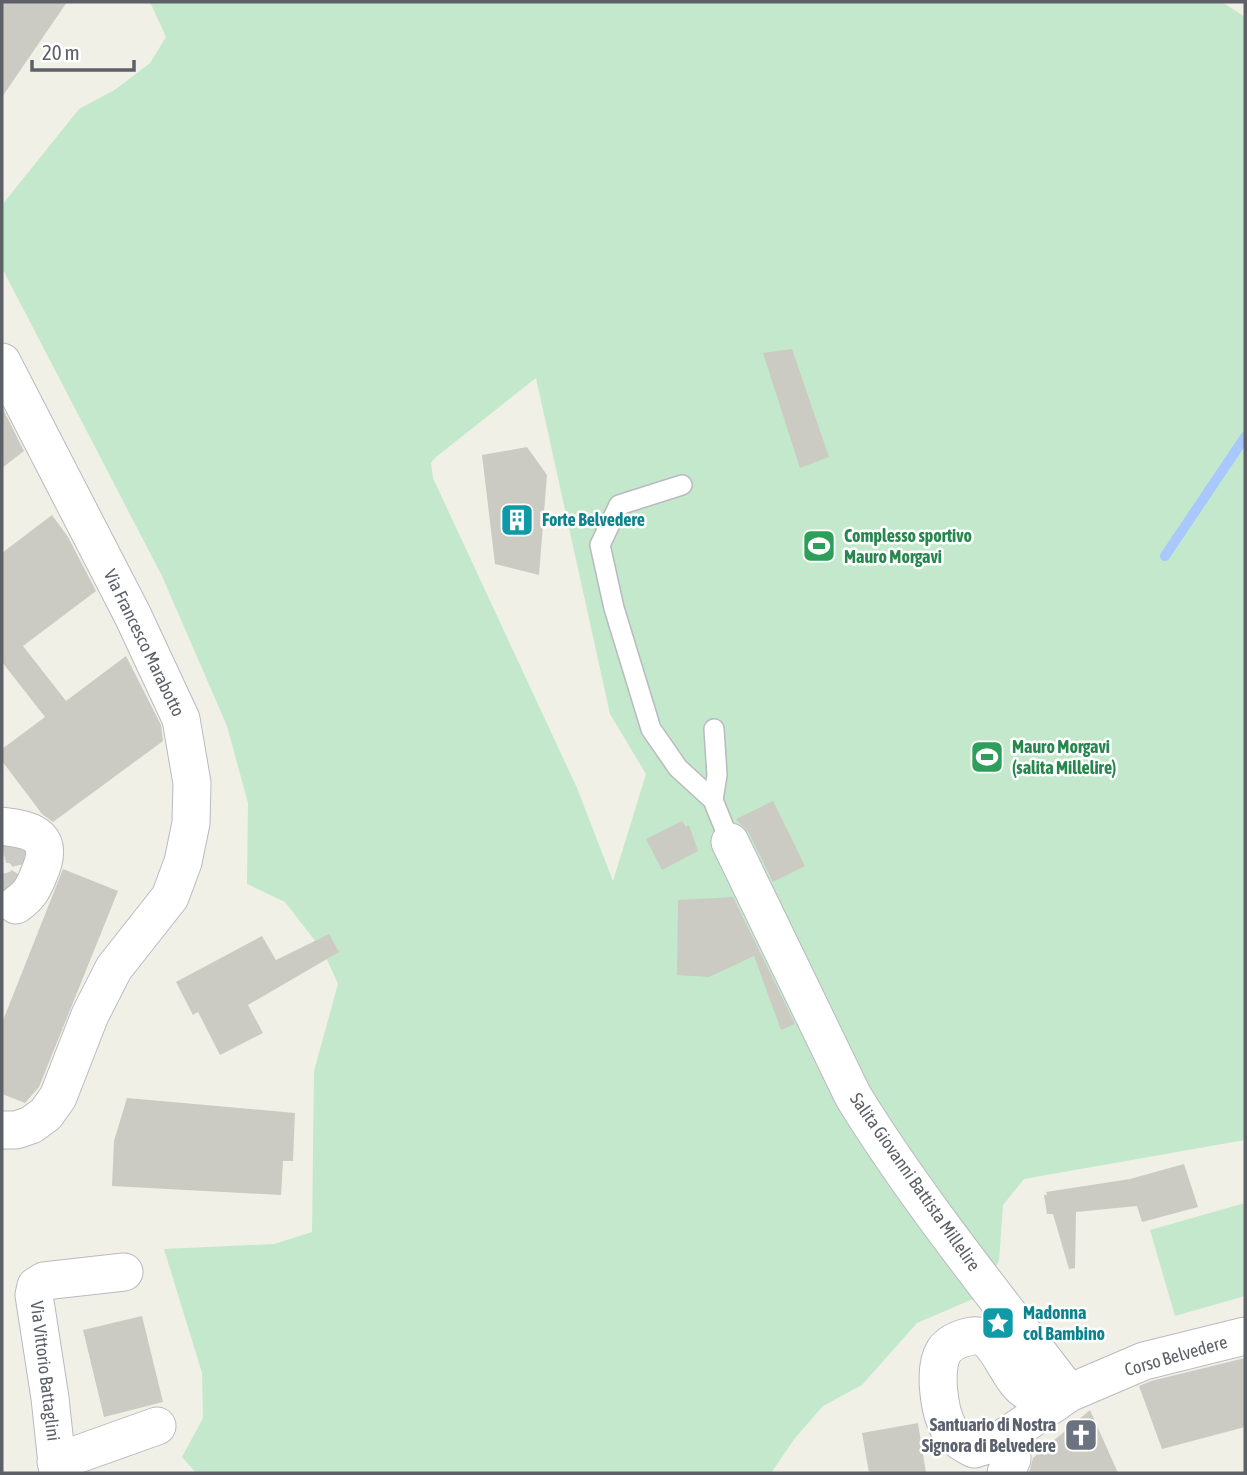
<svg xmlns="http://www.w3.org/2000/svg" width="1247" height="1475" font-family="'Asap Condensed',sans-serif">
<style>
.green{fill:#c4e8cb;fill-rule:evenodd}
.lines{fill:none;stroke-linecap:round;stroke-linejoin:round}
.stream{stroke:#a8c8ff;stroke-width:10}
.building{fill:#cbcbc3}
.street-tunnel{stroke:#ccccc7;stroke-width:37;stroke-dasharray:37 18;stroke-linecap:butt}
.lane-casing{stroke:#b9bac0;stroke-width:22}
.street-casing{stroke:#b9bac0;stroke-width:39}
.lane{stroke:#fff;stroke-width:19}
.street{stroke:#fff;stroke-width:37}
.labels{text-anchor:middle;stroke-width:5;stroke-linejoin:round;paint-order:stroke}
.culture-label{font-size:18px;font-weight:bold;fill:#0d838f;stroke:#fff;text-anchor:start}
.leisure-label{font-size:18px;font-weight:bold;fill:#27864d;stroke:#fff;text-anchor:start}
.street-label{font-size:18px;fill:#5e6067;stroke:#fff}
.worship-label{font-size:18px;font-weight:bold;fill:#5b616d;stroke:#fff;text-anchor:end}
</style>
<rect width="100%" height="100%" fill="#f0f0e7"/>
<path class="green" d="M150,2h1072l23,15v1123l-221,39 -21,26 -4,56 -19,35 -63,27 -55,62 -39,21 -28,32 -24,35h-575l-14,-16 21,-39 -1,-45 -38,-124 110,-5 38,-12 2,-161 24,-87 -15,-33 -38,-49 -38,-18 1,-81 -21,-77 -65,-150 -160,-308v-63l77,-96 37,-20 34,-26 16,-26zM536,378l74,336 36,60 -33,107 -36,-93 -144,-310 -2,-15 5,-6z
M1245,1203v93l-70,20 -25,-86z"/>
<g class="lines">
<path class="stream" d="M1165,556l80,-119"/>
</g>
<path class="building" d="M2,2h65l-65,95z
M792,349l37,108 -29,11 -37,-115z
M2,407l22,44 -22,17z
M527,447l20,28 -8,100 -44,-11 -13,-109z
M52,515l16,22 28,54 -73,55 43,55 60,-45 35,69 2,16 -110,81 -11,-8 -40,-53v-12l43,-32 -43,-55v-109z
M773,801l32,65 -32,16 -24,-49 -13,-14z
M682,821l4,6 3,-2 9,26 -36,19 -16,-31z
M63,869l55,22 -79,196 -14,16 -23,-9v-71z
M733,897l62,127 -14,6 -27,-74 -45,21 -32,-2 1,-75z
M329,934l10,18 -91,53 15,28 -43,22 -22,-43 -5,3 -17,-33 86,-46 14,24z
M127,1098l168,15 -2,48h-10l-2,34 -169,-9 2,-45z
M1184,1164l14,43 -56,15 -5,-16 -61,6 -1,56 -6,1 -16,-55h-6l-3,-19h3l-1,-3 84,-13z
M142,1316l21,86 -59,15 -21,-87z
M1245,1358v69l-83,22 -23,-63 12,-5z
M1090,1410l28,63h-89l4,-15z
M918,1423l8,50h-57l-7,-40z"/>
<g class="lines">
<path class="street-tunnel" d="M2,845c32,-7 44,45 0,47"/>
<defs>
<path id="lane" d="M682,485l-63,20 -19,40 14,63 37,121 27,39 35,32 17,42
M713,800l4,-25 -3,-46"/>
<path id="street" d="M2,362l131,254 48,103 11,64 -1,40 -8,39 -13,35 -56,71 -24,47 -32,82 -12,17 -15,11 -15,5h-14
M2,826c33,4 53,11 37,48 -6,15 -10,22 -23,31
M730,842l123,254c64,104 142,199 216,297
M1011,1433l-14,9 -23,7c-10,-5 -19,-10 -25,-20 -10,-17 -16,-61 -5,-78 6,-9 18,-13 28,-15 27,-5 35,50 59,57 11,3 27,0 38,0
M56,1462l101,-36
M58,1473l-8,-75 -16,-103 2,-9 8,-5 80,-9
M1006,1473l6,-14 -1,-26 58,-40 75,-32 101,-25"/>
</defs>
<use href="#lane" class="lane-casing"/>
<use href="#street" class="street-casing"/>
<use href="#lane" class="lane"/>
<use href="#street" class="street"/>
</g>
<defs>
<symbol id="building-square" viewBox="-11 -11 22 22"><rect x="-9" y="-9" width="18" height="18" rx="4" fill="#0f9aa8" stroke="#fff"/><path d="M-4-6H4V6H1V3H-1V6H-4ZM-2.5-4.3h1.7v1.8h-1.7ZM.8-4.3h1.7v1.8H.8ZM-2.5-1h1.7V.8h-1.7ZM.8-1h1.7V.8H.8Z" fill="#fff"/></symbol>
<symbol id="stadium-square" viewBox="-11 -11 22 22"><rect x="-9" y="-9" width="18" height="18" rx="4" fill="#2e9e5b" stroke="#fff"/><path d="M0-5a6.5 5 0 1 0 0 10a6.5 5 0 1 0 0-10ZM-3.5-1.8h7v3.6h-7Z" fill="#fff"/></symbol>
<symbol id="sight-square" viewBox="-11 -11 22 22"><rect x="-9" y="-9" width="18" height="18" rx="4" fill="#0f9aa8" stroke="#fff"/><path d="M0-6L1.8-2.2L6-1.7L2.9 1.2L3.7 5.4L0 3.3L-3.7 5.4L-2.9 1.2L-6-1.7L-1.8-2.2Z" fill="#fff"/></symbol>
<symbol id="church-square" viewBox="-11 -11 22 22"><rect x="-9" y="-9" width="18" height="18" rx="4" fill="#6b7280" stroke="#fff"/><path d="M-1.2-6h2.4v3.5h3.3v2.4h-3.3V6h-2.4V-.1h-3.3v-2.4h3.3Z" fill="#fff"/></symbol>
</defs>
<g fill-rule="evenodd">
<use href="#building-square" x="498" y="501" width="38" height="38"/>
<use href="#stadium-square" x="800" y="527" width="38" height="38"/>
<use href="#stadium-square" x="968" y="738" width="38" height="38"/>
<use href="#sight-square" x="979" y="1304" width="38" height="38"/>
<use href="#church-square" x="1062" y="1416" width="38" height="38"/>
</g>
<g class="labels">
<g class="culture-label">
<text x="542" y="526">Forte Belvedere</text>
<text x="1023" y="1319">Madonna<tspan x="1023" dy="21">col Bambino</tspan></text>
</g>
<g class="leisure-label">
<text x="844" y="542">Complesso sportivo<tspan x="844" dy="21">Mauro Morgavi</tspan></text>
<text x="1012" y="753">Mauro Morgavi<tspan x="1012" dy="21">(salita Millelire)</tspan></text>
</g>
<g class="street-label">
<text transform="translate(144 643) rotate(64)" y="6">Via Francesco Marabotto</text>
<text transform="translate(915 1182) rotate(55)" y="6">Salita Giovanni Battista Millelire</text>
<text transform="translate(1176 1356) rotate(-16)" y="6">Corso Belvedere</text>
<text transform="translate(45 1371) rotate(83)" y="6">Via Vittorio Battaglini</text>
</g>
<g class="worship-label">
<text x="1056" y="1431">Santuario di Nostra<tspan x="1056" dy="21">Signora di Belvedere</tspan></text>
</g>
</g>
<rect width="1247" height="1475" fill="none" stroke="#5e6067" stroke-width="7"/>
<path d="M32 60v10h102v-10" fill="none" stroke="#5e6067" stroke-width="3.5"/>
<text x="42" y="60" font-size="21" fill="#5e6067" stroke="#ffffff" stroke-width="5" paint-order="stroke">20 m</text>
</svg>
